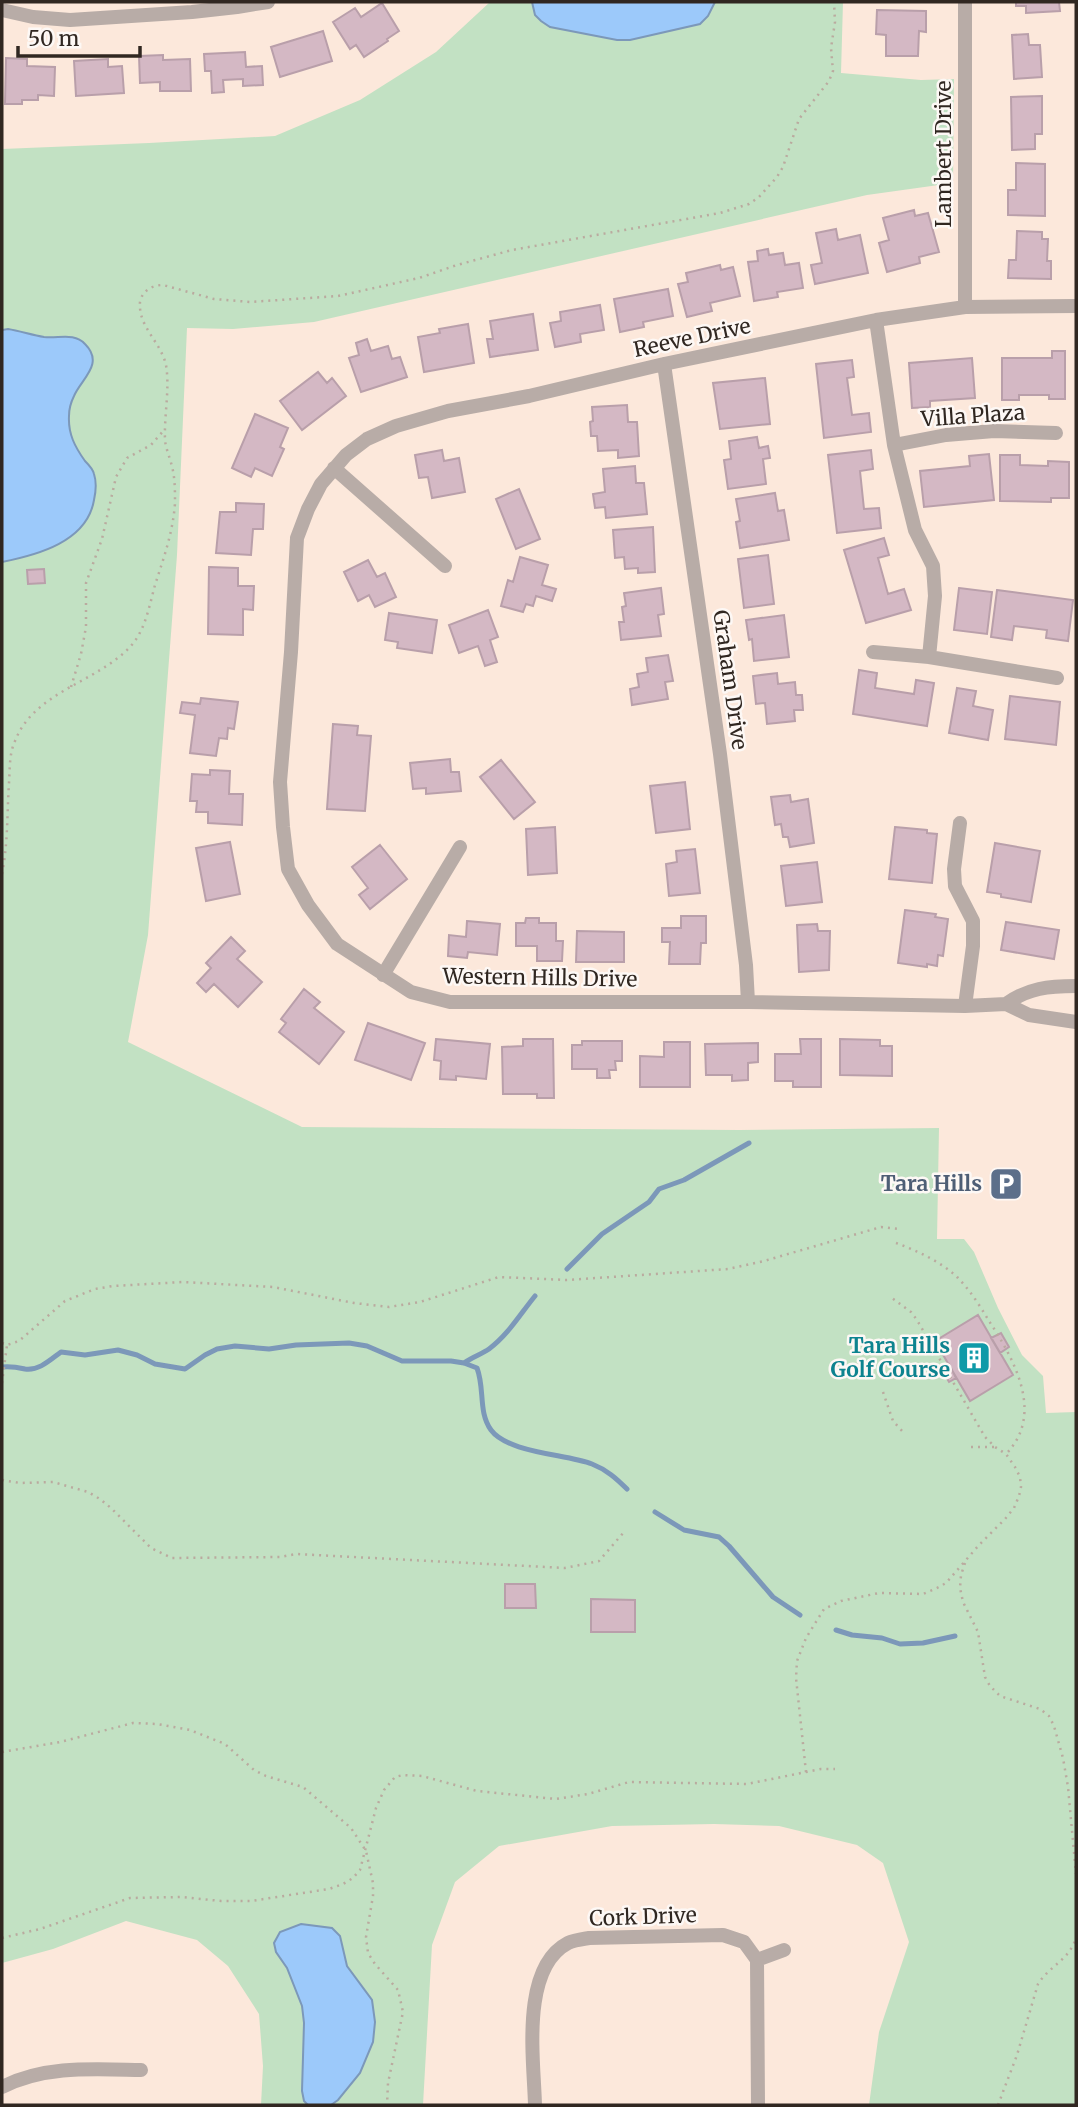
<svg xmlns="http://www.w3.org/2000/svg" width="1078" height="2107" font-family="Merriweather,serif">
<style>
.green{fill:#c2e1c3}
.water{fill:#9cc9fa;stroke:#7c98b9;stroke-width:2}
.lines{fill:none;stroke-linecap:round;stroke-linejoin:round}
.stream{stroke:#7c98b9;stroke-width:5}
.building{fill:#d4b8c4;stroke:#b99faa;stroke-width:2}
.path{stroke:#baaa9f;stroke-width:2.5;stroke-dasharray:2 5;stroke-linecap:butt}
.minor{stroke:#b8aca7;stroke-width:14}
.labels{text-anchor:middle;stroke-width:5;stroke-linejoin:round;paint-order:stroke}
.street-label{font-size:21px;fill:#302721;stroke:#fdf8f5}
.service-label{font-size:21px;font-weight:bold;fill:#4e5e75;stroke:#fdf8f5;text-anchor:end}
.culture-label{font-size:21px;font-weight:bold;fill:#0d838f;stroke:#fdf8f5;text-anchor:end}
</style>
<rect width="100%" height="100%" fill="#fce8db"/>
<path class="green" d="M490,2h353l-2,71 80,7 33,-1 -1,104 -86,12 -553,127 -81,7 -46,-1 -10,227 -29,380 -20,107 174,85 437,3 200,-2 -2,111h27l10,13 24,56 24,47 21,21 3,37 30,-1v693h-207l10,-73 30,-90 -26,-79 -26,-18 -78,-19 -65,-2 -102,2 -113,20 -44,36 -23,63 -9,160h-162l2,-39 -4,-52 -31,-48 -31,-26 -71,-19 -73,28 -51,14v-1814l147,-6 126,-7 85,-36 76,-48z"/>
<path class="water" d="M532,2h183l-7,14 -8,8 -70,16h-13l-67,-13 -9,-6 -6,-6z
M8,329c12,2 24,6 36,8 14,2 30,-5 41,7 20,20 -4,35 -11,52 -3,6 -5,13 -5,20 -1,18 6,31 16,45 4,4 8,8 9,13 3,9 2,17 0,26 -7,42 -57,55 -92,62v-232z
M301,1924l31,4 8,8 7,30 25,34 3,22 -2,20 -13,31 -22,27 -7,5h-23l-4,-4 -2,-10 2,-68 -2,-17 -15,-38 -11,-16 -2,-9 6,-11z"/>
<g class="lines">
<path class="stream" d="M567,1269l35,-35 47,-32 10,-13 25,-9 65,-37
M464,1363c8,-6 18,-9 25,-14 19,-14 32,-36 46,-53
M2,1367c9,-1 14,0 23,2 14,2 25,-9 36,-17l24,3 33,-5 19,5 18,9 30,5 20,-14 12,-6 18,-3 34,3 27,-4 53,-2 18,3 35,15h49l13,2 13,5c8,21 1,44 14,62 17,23 75,24 101,34 15,6 24,14 35,25
M655,1512l29,18 35,7 10,9 44,51 27,18
M836,1630l16,5 30,3 18,6 23,-1 32,-7"/>
</g>
<path class="building" d="M1016,2h43l1,9 -34,2v-7h-10z
M382,3l17,28 -12,8 1,2 -24,16 -8,-12 -6,4 -17,-27 22,-14 6,9z
M877,10l49,1v21l-7,-1 -1,25h-32v-21l-10,-1z
M323,31l9,30 -52,16 -9,-30z
M1028,34l1,11h11l2,32 -28,2 -2,-44z
M245,52l1,15 16,-1 1,19 -20,1v-7l-20,1 1,12 -12,1 -1,-22h-6l-1,-17z
M163,55v5l27,-1 1,32h-31v-9l-20,1 -1,-27z
M6,58l21,1v7l28,1 -1,29 -16,-1v5h-16v4h-17z
M108,59v8l14,-1 2,27 -48,3 -2,-35z
M1042,96v38h-7v15l-23,1 -1,-53z
M1016,163l29,1v52l-37,-1v-25h8z
M914,210l1,6 13,-3 11,39 -20,5 1,6 -33,9 -8,-29 10,-3 -6,-22z
M836,229l2,11 22,-5 8,38 -53,11 -4,-19 11,-2 -6,-30z
M1017,231l25,1v7h6l-1,22h4v18l-43,-1 1,-18h7z
M768,249l1,6 14,-2 2,12 14,-2 4,25 -26,4 1,5 -24,4 -6,-39 10,-1 -1,-10z
M720,265l1,5 12,-3 7,29 -30,7 2,8 -25,6 -9,-33 10,-2 -2,-9z
M668,289l5,27 -30,6 1,5 -24,5 -6,-33z
M600,305l4,25 -24,4 1,8 -26,5 -5,-24 11,-2 -1,-9z
M533,314l5,36 -48,7 -3,-18h6l-3,-18z
M468,324l6,39 -50,9 -6,-35 22,-4 -1,-4z
M367,339l4,12 17,-5 4,13 8,-2 7,20 -46,15 -12,-34 10,-3 -3,-12z
M1052,351h13v48h-16v-4h-30v5h-17v-42h50z
M972,358l3,40 -45,3v6l-18,1 -3,-45z
M852,360l2,17 -7,1 5,37 17,-2 2,19 -47,6 -8,-74z
M318,372l9,11 5,-5 14,18 -44,34 -22,-29z
M765,378l5,46 -50,5 -7,-46z
M627,405l1,17h9l2,34 -21,2v-8l-20,1 -1,-15h-6l-1,-14 3,-1 -1,-14z
M255,414l33,14 -8,19 4,2 -12,27 -17,-8 -4,9 -19,-9z
M757,437l2,11 9,-2 2,12 -7,1 3,25 -38,5 -4,-29 7,-1 -2,-18z
M442,450l2,11 15,-3 6,34 -33,6 -4,-21 -9,1 -4,-23z
M871,450l2,19 -13,2 4,38 15,-1 2,20 -44,5 -9,-78z
M989,454l5,46 -70,7 -4,-36 50,-5 -1,-10z
M1000,455h20v10l28,1v-5l21,1v36h-18v4l-51,-1z
M635,466l1,17h8l3,31 -41,4 -1,-11 -10,1 -2,-14 12,-2 -2,-23z
M519,489l21,50 -24,10 -20,-50z
M775,493l3,18 6,-1 5,30 -49,8 -4,-26 4,-1 -4,-22z
M236,503l28,1 -1,25h-10l-2,26 -35,-2 4,-41h16z
M653,527l2,45 -17,1v-5l-13,1 -1,-12 -9,1 -2,-28z
M884,538l5,17 -11,3 10,36 16,-5 7,21 -45,13 -22,-73z
M768,555l6,49 -30,4 -6,-49z
M520,557l28,8 -6,20 14,4 -4,12 -16,-5 -3,10 -7,-2 -3,8 -22,-6 7,-26 5,2z
M368,560l9,17 8,-4 11,24 -21,10 -6,-12 -11,6 -14,-29z
M209,567l29,1v18h16l-1,24 -10,-1v26l-35,-1z
M44,569l1,14 -17,1 -1,-14z
M661,588l3,26 -6,1 3,21 -40,4 -2,-18h5l-2,-15 4,-1 -2,-13z
M959,588l33,4 -5,42 -33,-4z
M997,590l76,10 -5,41 -22,-3 1,-8 -33,-4 -2,14 -21,-3z
M488,610l10,27 -8,3 7,22 -12,4 -7,-20 -19,7 -10,-28z
M389,613l48,7 -5,33 -35,-5 1,-6 -13,-2z
M784,615l5,42 -35,4 -2,-22 -3,1 -3,-20z
M668,655l5,26 -8,1 3,17 -36,6 -2,-16 9,-2 -2,-13 11,-2 -2,-14z
M859,670l18,3 -2,15 39,6 2,-14 18,3 -7,43 -74,-12z
M777,673l1,11 17,-2 1,13h6l1,15h-9l1,11 -28,3 -2,-21 -9,1 -3,-28z
M957,688l19,3 -3,15 20,4 -5,30 -39,-7z
M1010,696l50,6 -4,43 -51,-6z
M201,698l37,4 -4,27 -6,-1 -1,11 -8,-1 -3,18 -26,-3 5,-38 -15,-2 2,-11 18,2z
M333,724l25,2 -1,9 14,1 -6,75 -38,-2z
M450,759l1,13h8l2,19 -35,3v-6l-13,1 -3,-26z
M501,760l34,42 -21,17 -34,-42z
M210,770l20,1 -1,23h14l-1,31 -34,-2v-11h-12l1,-11h-7l2,-27 18,1z
M685,782l5,47 -34,4 -6,-47z
M790,795l1,7 17,-3 6,44 -24,4 -2,-10h-5l-2,-13 -6,1 -4,-28z
M555,827l2,46 -29,2 -2,-46z
M895,827l32,3v3l10,1 -5,49 -43,-4z
M230,842l10,52 -34,7 -10,-53z
M995,843l45,8 -9,51 -30,-5v-3l-14,-2z
M380,845l27,34 -37,30 -11,-14 9,-7 -16,-21z
M695,849l5,44 -31,3 -3,-32 11,-2 -1,-11z
M817,862l5,40 -36,4 -5,-40z
M905,910l31,4 -1,3 13,2 -5,37 -5,-1 -1,11 -10,-2v3l-29,-4z
M681,916h25v27h-5l-1,21h-31l1,-22h-8v-14h19z
M526,918h13v5h17v18h7l-1,20h-25v-15h-21v-23h9z
M467,921l33,3 -3,31 -29,-3 -1,6 -19,-2 1,-21 17,2z
M1006,922l53,8 -5,29 -53,-9z
M817,924l1,7h12l-1,39 -30,2 -2,-47z
M577,931l47,1v30h-48z
M231,937l14,14 -8,8 25,23 -24,25 -24,-23 -8,8 -9,-9 14,-15 -5,-5z
M304,989l16,13 -6,6 30,24 -25,32 -40,-32 7,-9 -5,-4z
M368,1023l57,20 -14,37 -56,-20z
M436,1039l54,5 -4,35 -30,-3v4l-16,-1 1,-18 -7,-1z
M523,1039h30l1,59h-17v-4h-34l-1,-47 21,-1z
M800,1039h21v48h-28v-6h-18v-27h26z
M840,1039l40,1v6h12v30l-52,-1z
M582,1041h40v20h-7l1,9h-7l1,8h-13v-9h-25v-24h10z
M664,1042h26v45h-50v-31l24,1z
M758,1043v19l-10,1v17l-16,1v-6h-26l-1,-31z
M978,1315l35,60 -43,26 -35,-60z
M1001,1333l8,14 -9,6 -9,-15z
M949,1364l7,14 -7,4 -8,-14z
M505,1584h30l1,24h-31z
M591,1599l44,1v32h-44z"/>
<g class="lines">
<path class="path" d="M71,687l10,-33 5,-27v-44l16,-44 14,-62 11,-19 24,-13 14,-16
M2,874c6,-30 5,-61 7,-91 1,-14 0,-29 6,-42 19,-49 80,-58 114,-93 16,-16 20,-41 26,-63 9,-28 18,-53 20,-82 0,-11 0,-22 -2,-32 -2,-11 -7,-21 -8,-31 -1,-25 5,-51 1,-75 -5,-23 -28,-38 -26,-63 2,-11 12,-17 23,-17l51,14 36,3 88,-6 81,-18 38,-13 55,-15 208,-37 29,-9 10,-7 18,-20 6,-10 16,-48 30,-38 4,-10 -2,-23 4,-26 -1,-20
M896,1243c22,8 45,19 61,34 13,13 23,29 32,44 25,38 56,93 17,133
M2,1343l5,2 12,-4 46,-40 30,-12 18,-3 70,-4 90,5 81,16 35,4 31,-5 79,-25 68,3 161,-11 36,-8 117,-34 18,2
M2,1383l5,-38
M883,1392l10,29 10,11
M971,1447h24
M2,1480l18,3 33,-1 35,10 12,7 11,9 40,40 21,10 108,-1 16,-3 269,14 34,-7 25,-29
M965,1563l-4,12 -1,13 3,14 15,30 7,45 5,9 10,10 40,13 9,7 5,10 9,32 5,29 8,87
M2,1752l58,-10 73,-19 24,1 33,6 35,14 29,26 12,6 37,11 48,41 15,23 7,32v13l-7,41 2,16 7,11 23,26 5,22 -15,71 -1,22
M806,1772l-10,-94 1,-17 9,-23 18,-29 17,-8 38,-8 44,1 14,-6 9,-5 33,-38 26,-26 9,-11 5,-12 2,-9 -1,-10 -5,-10 -9,-13 -11,-7 -10,-10 -68,-117 -6,-8 -19,-14
M2,1938l38,-9 90,-31 52,-1 39,4h30l78,-12 14,-5 10,-6 7,-8 16,-62 8,-18 11,-13 8,-2 19,1 55,15 79,8 32,-5 41,-12 118,2 74,-15h14
M998,2105l19,-50 21,-71c11,-18 33,-25 38,-47"/>
<path class="minor" d="M965,2v305
M2,10l31,7 37,3 122,-8 45,-5 31,-5
M1076,306l-111,1 -89,13 -212,44 -135,32 -81,15 -52,15 -29,13 -21,16 -25,29 -13,25 -11,29 -6,114 -11,130 3,45 5,42 20,36 29,39 74,48 39,10h298l217,4 41,-2 23,11 47,7
M876,320l18,125 21,85 18,36 2,30 -6,61
M664,364l56,390 26,211 2,37
M894,445l52,-10 48,-4 62,2
M334,468l111,98
M873,652l56,5 128,21
M960,823l-6,46 1,17 18,35v25l-8,60
M383,975l77,-128
M1006,1004c22,-16 43,-18 70,-18
M757,1960l1,145
M757,1960l27,-10
M2,2087c43,-22 92,-18 139,-17
M535,2105c-1,-44 -15,-137 33,-162 6,-3 15,-4 21,-5l134,-3 21,7 13,18"/>
</g>
<defs>
<symbol id="parking-square" viewBox="-11 -11 22 22"><rect x="-9" y="-9" width="18" height="18" rx="4" fill="#5c6f8a" stroke="#fdf8f5"/><path d="M-3.5-5.5H1a3.5 3.5 0 0 1 0 7H-1V5.5H-3.5ZM-1-3.4V-.6H.8a1.4 1.4 0 0 0 0-2.8Z" fill="#fff"/></symbol>
<symbol id="building-square" viewBox="-11 -11 22 22"><rect x="-9" y="-9" width="18" height="18" rx="4" fill="#0f9aa8" stroke="#fdf8f5"/><path d="M-4-6H4V6H1V3H-1V6H-4ZM-2.5-4.3h1.7v1.8h-1.7ZM.8-4.3h1.7v1.8H.8ZM-2.5-1h1.7V.8h-1.7ZM.8-1h1.7V.8H.8Z" fill="#fff"/></symbol>
</defs>
<g fill-rule="evenodd">
<use href="#parking-square" x="987" y="1165" width="38" height="38"/>
<use href="#building-square" x="955" y="1339" width="38" height="38"/>
</g>
<g class="labels">
<g class="street-label">
<text transform="translate(944 154) rotate(-90)" y="7">Lambert Drive</text>
<text transform="translate(692 338) rotate(-12)" y="7">Reeve Drive</text>
<text transform="translate(973 416) rotate(-4)" y="7">Villa Plaza</text>
<text transform="translate(730 680) rotate(82)" y="7">Graham Drive</text>
<text transform="translate(540 978) rotate(1)" y="7">Western Hills Drive</text>
<text transform="translate(643 1917) rotate(-2)" y="7">Cork Drive</text>
</g>
<g class="service-label">
<text x="982" y="1191">Tara Hills</text>
</g>
<g class="culture-label">
<text x="950" y="1353">Tara Hills<tspan x="950" dy="24">Golf Course</tspan></text>
</g>
</g>
<rect width="1078" height="2107" fill="none" stroke="#302721" stroke-width="7"/>
<path d="M18 46v10h122v-10" fill="none" stroke="#302721" stroke-width="3.5"/>
<text x="28" y="46" font-size="21" fill="#302721" stroke="#fdf8f5" stroke-width="5" paint-order="stroke">50 m</text>
</svg>
